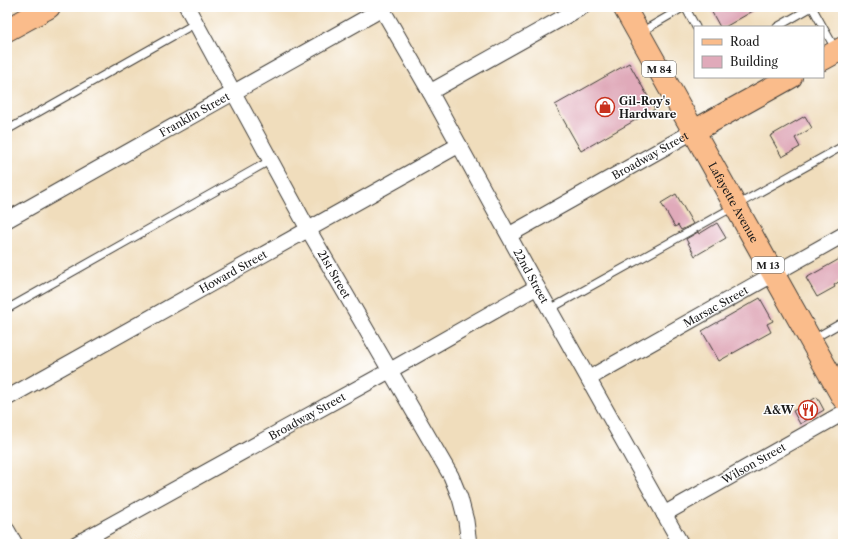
<svg xmlns="http://www.w3.org/2000/svg" width="850" height="551" font-family="'Libre Caslon Text',serif">
<style>
.building{fill:#e0aaba}
.lines{fill:none;stroke-linecap:round;stroke-linejoin:round}
.service-casing{stroke:#3c3934;stroke-width:9}
.minor-casing{stroke:#3c3934;stroke-width:17}
.primary-casing{stroke:#3c3934;stroke-width:24}
.service{stroke:#fff;stroke-width:7}
.minor{stroke:#fff;stroke-width:15}
.primary{stroke:#fabc8b;stroke-width:22}
.labels{text-anchor:middle;stroke-width:3;stroke-linejoin:round;paint-order:stroke}
.shield{fill:#fff;stroke:#606060;stroke-width:1}
.shield-label{font-size:10px;font-weight:bold;fill:#1c1c1c}
.poi-label{font-size:11px;font-weight:bold;fill:#1c1c1c;stroke:#fff;text-anchor:start}
.street-label{font-size:11px;fill:#1c1c1c;stroke:#fff}
</style>
<rect width="100%" height="100%" fill="#fff"/>
<filter id="ink" filterUnits="userSpaceOnUse"><feTurbulence type="fractalNoise" baseFrequency=".025" numOctaves="2"/><feDisplacementMap in="SourceGraphic" scale="8" xChannelSelector="R" yChannelSelector="G"/><feConvolveMatrix kernelMatrix="1 2 1 2 8 2 1 2 1" color-interpolation-filters="sRGB"/></filter>
<filter id="wash" filterUnits="userSpaceOnUse"><feTurbulence type="fractalNoise" baseFrequency=".012" numOctaves="4" result="noise"/><feDisplacementMap in="SourceGraphic" scale="16" xChannelSelector="R" yChannelSelector="G"/><feGaussianBlur stdDeviation="0.9" result="paint"/><feColorMatrix in="noise" values="0 0 0 0 0 0 0 0 0 0 0 0 0 0 0 0 0 1.4 0 .05"/><feComposite in="paint" operator="in"/></filter>
<g filter="url(#wash)">
<rect width="100%" height="100%" fill="#f0ddbc"/>
<g id="blocks">
<path class="building" d="M709,7h51l-35,20h-5z
M629,63l26,46 -74,42 -26,-46z
M805,116l7,12 -17,10 5,9 -18,10 -12,-21z
M676,194l17,30 -12,6 -3,-5 -3,2 -14,-24z
M717,223l9,15 -31,18 -9,-17 12,-7 1,2z
M843,257v22l-9,6 1,2 -18,10 -11,-19z
M760,298l13,23 -6,3 4,8 -52,29 -17,-30z
M817,397l7,13 -24,14 -7,-13z"/>
</g>
</g>
<g filter="url(#ink)">
<use href="#blocks" fill-opacity="0" stroke="#3c3934" stroke-width="1"/>
<g class="lines">
<defs>
<path id="service" d="M685,7l11,20
M812,7l11,20
M777,27l35,-20
M823,27l13,23
M641,32l43,-25
M7,130l189,-107
M7,309l264,-149
M550,309l293,-163
M813,339l30,-17"/>
<g id="minor">
<path id="s1" d="M187,7l121,222 143,247 9,22 6,23 3,23"/>
<path id="s2" d="M381,7l49,85 107,195 144,257"/>
<path d="M430,92l152,-85"/>
<path id="s3" d="M7,220l375,-211"/>
<path id="s4" d="M509,235l185,-104"/>
<path id="s5" d="M589,379l9,-6 245,-138"/>
<path id="s6" d="M7,398l452,-253"/>
<path id="s7" d="M664,514l179,-101"/>
<path d="M7,530l8,14"/>
<path id="s8" d="M76,544l313,-173 148,-84"/>
</g>
<g id="primary">
<path id="s9" d="M624,7l219,391"/>
<path d="M7,30l42,-23"/>
<path d="M823,59l20,-11"/>
<path d="M694,131l97,-54"/>
</g>
</defs>
<use href="#service" class="service-casing"/>
<use href="#minor" class="minor-casing"/>
<use href="#primary" class="primary-casing"/>
<use href="#service" class="service"/>
<use href="#minor" class="minor"/>
<use href="#primary" class="primary"/>
</g>
</g>
<defs>
<symbol id="shop-ring" viewBox="-11 -11 22 22"><circle r="9.5" fill="#fff" stroke="#c8321e" stroke-width="1.5"/><path d="M-5-2.5h2.3a2.7 3.5 0 0 1 5.4 0H5L5.5 6h-11ZM-1.5-2.5h3a1.5 2.3 0 0 0-3 0Z" fill="#c8321e"/></symbol>
<symbol id="restaurant-ring" viewBox="-11 -11 22 22"><circle r="9.5" fill="#fff" stroke="#c8321e" stroke-width="1.5"/><path d="M-5-6h1v4h1v-4h1v4h1v-4h1v5L-1.5 .5V6h-2V.5L-5-1ZM5-6V6H3V1.5H1.5Q1.5-4 5-6Z" fill="#c8321e"/></symbol>
</defs>
<g fill-rule="evenodd">
<use href="#shop-ring" x="594" y="96" width="22" height="22"/>
<use href="#restaurant-ring" x="797" y="399" width="22" height="22"/>
</g>
<g class="labels">
<g class="shield">
<rect x="642" y="61" width="34" height="16" rx="3"/>
<rect x="752" y="257" width="32" height="16" rx="3"/>
</g>
<g class="shield-label">
<text x="659" y="73">M 84</text>
<text x="768" y="269">M 13</text>
</g>
<g class="poi-label">
<text x="619" y="105">Gil-Roy's<tspan x="619" dy="13">Hardware</tspan></text>
<text x="794" y="414" text-anchor="end">A&amp;W</text>
</g>
<g class="street-label">
<text dy="4" stroke="none"><textPath href="#s3" startOffset="215">Franklin Street</textPath></text>
<text dy="4" stroke="none"><textPath href="#s4" startOffset="162">Broadway Street</textPath></text>
<text dy="4" stroke="none"><textPath href="#s9" startOffset="224">Lafayette Avenue</textPath></text>
<text dy="4" stroke="none"><textPath href="#s6" startOffset="259">Howard Street</textPath></text>
<text dy="4" stroke="none"><textPath href="#s1" startOffset="305">21st Street</textPath></text>
<text dy="4" stroke="none"><textPath href="#s2" startOffset="308">22nd Street</textPath></text>
<text dy="4" stroke="none"><textPath href="#s5" startOffset="146">Marsac Street</textPath></text>
<text dy="4" stroke="none"><textPath href="#s8" startOffset="264">Broadway Street</textPath></text>
<text dy="4" stroke="none"><textPath href="#s7" startOffset="103">Wilson Street</textPath></text>
</g>
</g>
<rect width="850" height="551" fill="none" stroke="#fff" stroke-width="24"/>
<rect x="694" y="26" width="130" height="52" fill="#ffffff" stroke="#a4a4a4"/>
<rect x="702" y="39" width="20" height="6" fill="#fabc8b" stroke="#a4a4a4"/>
<text x="730" y="46" font-size="12" fill="#1c1c1c">Road</text>
<rect x="702" y="56" width="20" height="12" fill="#e0aaba" stroke="#a4a4a4"/>
<text x="730" y="66" font-size="12" fill="#1c1c1c">Building</text>
</svg>
